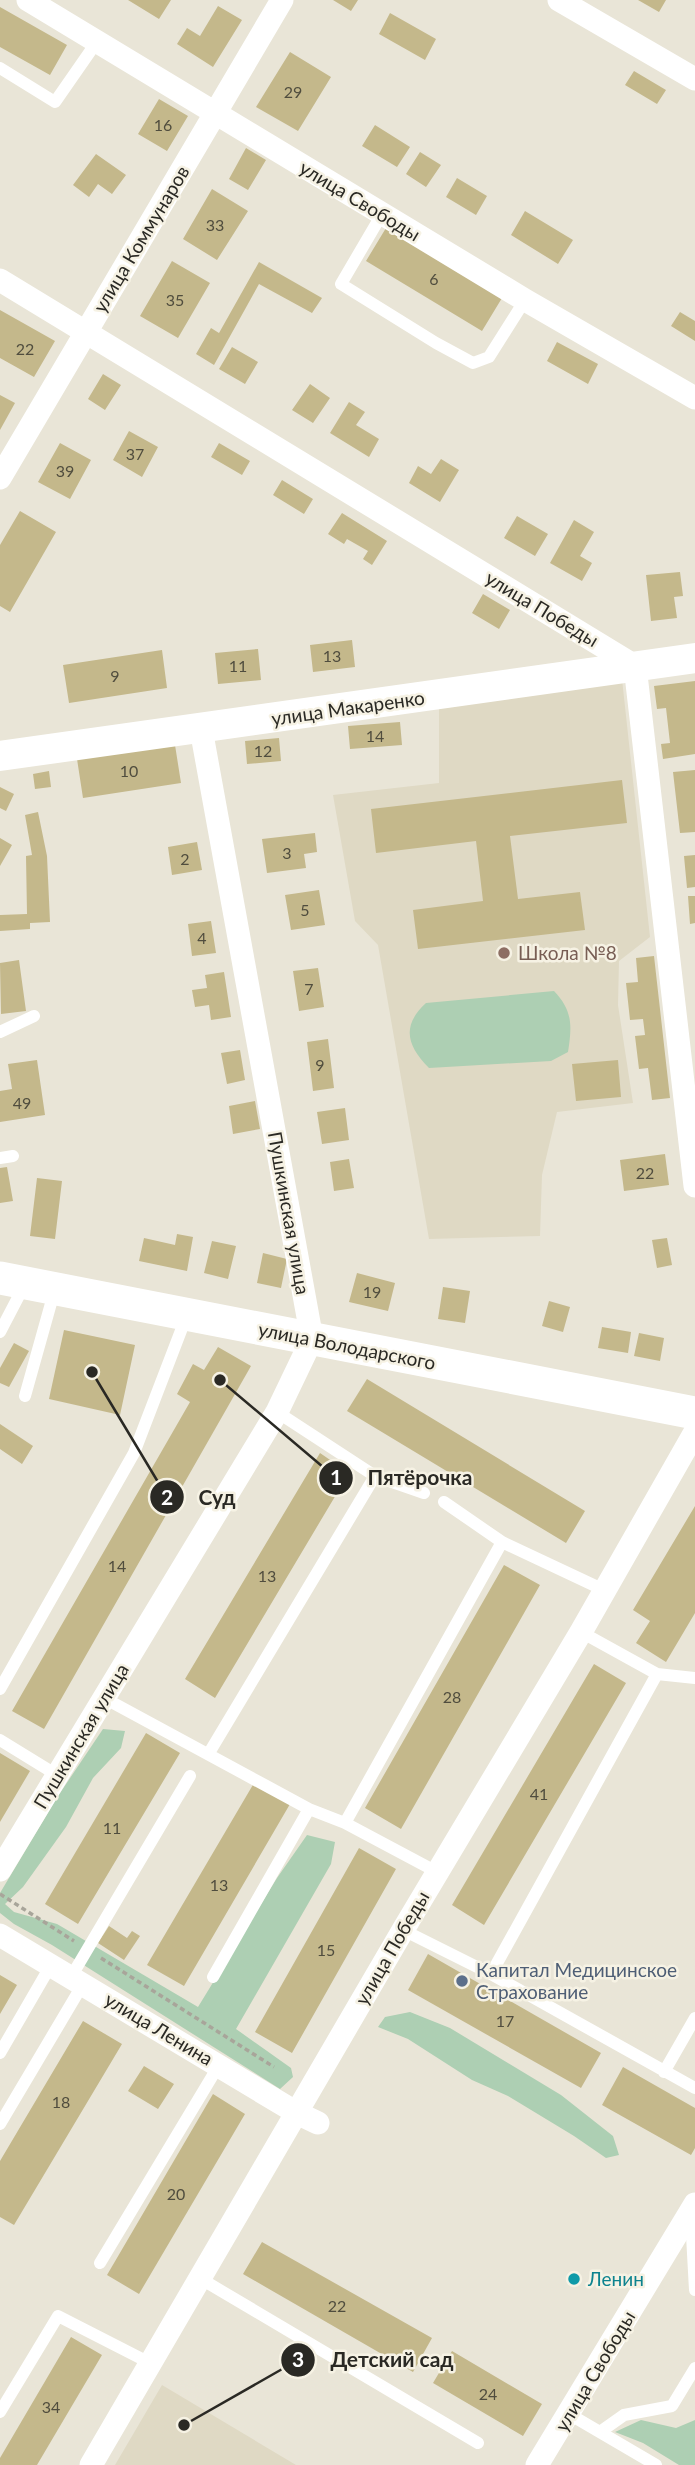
<svg xmlns="http://www.w3.org/2000/svg" width="695" height="2465" font-family="Lato,sans-serif">
<style>
.built{fill:#dfd9c4}
.green{fill:#adcfb3}
.building{fill:#c4b88b}
.lines{fill:none;stroke-linecap:round;stroke-linejoin:round}
.path{stroke:#a8a59a;stroke-width:3.5;stroke-dasharray:5 3.5;stroke-linecap:butt}
.service{stroke:#fff;stroke-width:12}
.minor{stroke:#fff;stroke-width:23}
.tertiary{stroke:#fff;stroke-width:30}
.secondary{stroke:#fff;stroke-width:33}
.education-dot{fill:#8d6e63;stroke:#f6f2e4;stroke-width:2.5}
.service-dot{fill:#5c6f8a;stroke:#f6f2e4;stroke-width:2.5}
.culture-dot{fill:#0f9aa8;stroke:#f6f2e4;stroke-width:2.5}
.labels{text-anchor:middle;stroke-width:5;stroke-linejoin:round;paint-order:stroke}
.number-label{font-size:16px;fill:#504d3e}
.street-label{font-size:19px;fill:#2a2924;stroke:#f6f2e4}
.education-label{font-size:19px;fill:#785e54;stroke:#f6f2e4;text-anchor:start}
.service-label{font-size:19px;fill:#4e5e75;stroke:#f6f2e4;text-anchor:start}
.culture-label{font-size:19px;fill:#0d838f;stroke:#f6f2e4;text-anchor:start}
.leader{fill:none;stroke:#2a2924;stroke-width:2.5}
.callout-dot{fill:#2a2924;stroke:#f6f2e4;stroke-width:2.5}
.mark-label{font-size:21px;text-anchor:middle;font-weight:bold;fill:#fff}
.callout-label{font-size:21px;text-anchor:middle;font-weight:bold;fill:#2a2924;stroke:#f6f2e4;stroke-width:5;stroke-linejoin:round;paint-order:stroke}
</style>
<rect width="100%" height="100%" fill="#e9e5d7"/>
<path class="built" d="M622,679l28,258 -31,24 -1,44 15,98 -76,9 -15,63 -2,61 -111,3 -51,-294 -23,-24 -22,-126 106,-12v-80z
M162,2385l134,80h-181z"/>
<path class="green" d="M554,991c19,20 18,35 14,61l-17,9 -122,7c-22,-22 -28,-42 -3,-65z
M103,1729l22,2 -4,17 -28,30 -27,49 -43,60 -18,17 9,8 43,12 141,83 79,-129 30,-43 28,7 -4,22 -95,165 55,39 2,9 -13,12 -228,-144 -38,-21 -14,-11v-20l58,-97z
M410,2012l40,16 111,67 52,41 6,19 -13,3 -32,-22 -66,-40 -36,-16 -64,-41 -30,-12 7,-10z
M641,2420l35,8 19,-8v45h-16l-36,-22 -28,-11z"/>
<path class="building" d="M128,0h43l-12,19z
M333,0h25l-7,11z
M638,0h28l-7,12z
M218,6l24,14 -29,47 -36,-23 10,-16 13,8z
M0,7l67,38 -17,30 -50,-28z
M390,13l46,26 -11,21 -46,-26z
M290,52l41,25 -33,54 -42,-24z
M634,71l32,19 -9,14 -32,-19z
M159,99l29,17 -21,35 -29,-17z
M375,125l35,22 -13,20 -35,-21z
M246,148l20,12 -18,30 -19,-11z
M420,152l21,13 -15,22 -20,-13z
M96,154l30,21 -14,19 -14,-10 -9,13 -16,-12z
M457,178l30,18 -11,19 -30,-18z
M212,189l36,22 -31,49 -34,-21z
M525,211l48,29 -15,24 -47,-29z
M386,228l116,70 -20,33 -116,-70z
M172,261l38,22 -32,55 -38,-22z
M259,262l63,36 -10,15 -53,-29 -45,81 -18,-11 15,-26 8,5z
M0,310l55,31 -21,36 -34,-19z
M680,312l15,9v20l-24,-15z
M557,342l41,22 -10,20 -41,-23z
M232,347l26,15 -13,22 -26,-15z
M103,374l18,11 -16,25 -17,-11z
M310,384l20,14 -17,25 -21,-13z
M0,395l15,8 -15,27z
M349,402l16,10 -9,13 23,14 -10,18 -39,-24z
M129,431l29,16 -16,30 -29,-17z
M60,443l31,17 -21,39 -32,-17z
M219,443l31,18 -8,14 -31,-18z
M441,459l18,11 -19,32 -31,-19 9,-17 13,8z
M282,480l31,19 -9,15 -31,-19z
M20,511l36,21 -46,80 -10,-6v-61z
M342,513l45,28 -15,24 -9,-6 5,-8 -21,-12 -3,5 -16,-10z
M517,516l31,18 -13,22 -31,-18z
M574,520l20,12 -14,24 12,7 -10,18 -32,-18z
M680,572l3,24 -9,1 3,21 -26,3 -5,-46z
M483,594l27,16 -11,19 -27,-16z
M352,640l3,27 -42,5 -3,-27z
M258,649l3,31 -43,4 -3,-31z
M162,650l5,38 -98,15 -6,-38z
M695,681v73l-32,5 -2,-15 9,-1 -4,-35 -9,1 -3,-23z
M400,722l2,23 -52,4 -2,-23z
M279,738l2,23 -34,3 -2,-23z
M175,745l6,38 -98,15 -6,-39z
M695,770v62l-15,1 -7,-61z
M49,771l2,16 -16,2 -2,-15z
M622,780l5,43 -117,13 8,63 62,-7 5,38 -167,19 -5,-39 70,-9 -7,-60 -100,12 -5,-44z
M0,787l14,7 -8,17 -6,-3z
M38,812l9,44 3,66 -20,1v6l-30,2v-16l27,-1 -1,-58 6,-1 -7,-40z
M315,833l2,19 -13,2 2,14 -39,5 -5,-34z
M0,838l12,7 -12,21z
M197,842l5,28 -30,5 -4,-28z
M695,855v32l-8,1 -3,-32z
M319,890l6,35 -34,5 -6,-35z
M688,896h7v27l-5,1z
M211,921l5,32 -24,3 -4,-32z
M654,956l16,142 -18,2 -4,-32 -9,1 -4,-33 10,-1 -2,-16 -13,1 -4,-37 12,-1 -2,-24z
M19,960l7,51 -25,3 -1,-51z
M318,968l6,39 -25,4 -6,-40z
M224,972l7,45 -20,3 -2,-15 -14,2 -3,-17 15,-2 -2,-13z
M328,1039l6,49 -21,3 -6,-49z
M240,1050l5,30 -18,4 -6,-31z
M37,1060l8,55 -45,7v-31l12,-2 -4,-25z
M618,1060l3,37 -45,4 -4,-37z
M255,1101l5,28 -27,5 -4,-28z
M345,1108l4,32 -27,4 -5,-32z
M665,1154l4,31 -45,6 -4,-31z
M349,1159l5,29 -20,3 -4,-29z
M7,1167l6,34 -13,2v-35z
M37,1178l25,3 -7,58 -25,-3z
M177,1234l16,3 -6,34 -48,-10 5,-23 31,7z
M667,1238l5,27 -15,3 -5,-28z
M212,1241l24,5 -8,33 -24,-6z
M263,1253l24,6 -6,29 -24,-5z
M357,1273l38,10 -7,28 -39,-9z
M443,1287l27,4 -5,32 -27,-4z
M549,1301l21,6 -7,25 -21,-6z
M602,1327l29,5 -3,21 -30,-5z
M64,1330l71,15 -15,70 -71,-16z
M639,1333l25,5 -4,23 -26,-5z
M14,1343l15,8 -20,36 -9,-4v-15z
M218,1347l33,19 -207,363 -32,-18 178,-309 -13,-8 16,-30 11,6z
M367,1379l218,132 -19,32 -219,-132z
M0,1424l33,22 -11,18 -22,-15z
M320,1453l29,20 -134,225 -30,-19z
M695,1506v107l-29,49 -30,-19 14,-22 -17,-11z
M504,1565l36,20 -139,244 -36,-21z
M594,1664l32,19 -142,242 -32,-20z
M146,1733l34,20 -102,171 -33,-20z
M0,1753l30,18 -30,51z
M254,1783l36,21 -106,182 -37,-21z
M359,1848l37,21 -104,184 -37,-21z
M109,1926l18,12 5,-7 8,5 -16,24 -26,-17z
M428,1954l173,99 -20,35 -173,-98z
M0,1975l17,10 -17,29z
M83,2021l39,23 -108,181 -14,-8v-56z
M144,2066l30,18 -16,25 -30,-18z
M623,2067l72,41v40l-4,7 -89,-50z
M213,2094l32,20 -106,180 -32,-19z
M262,2242l170,96 -19,34 -170,-98z
M71,2337l31,18 -65,110h-37v-7z
M452,2351l90,53 -19,32 -90,-53z"/>
<g class="lines">
<path class="path" d="M0,1894l74,47
M101,1958l173,109"/>
<path class="service" d="M0,68l55,34 41,-59
M382,214l-41,70 95,59 37,20 16,-6 36,-57
M0,1032l34,-16
M0,1158l13,-2
M0,1332l24,-46
M25,1396l30,-107
M277,1412l98,64 49,17
M444,1502l58,40 102,48
M581,1632l76,42 38,4
M0,1689l134,-236 53,-138
M104,1698l205,111 36,14 92,49
M0,1740l57,35
M209,1753l166,-277
M345,1823l157,-281
M403,1930l88,44 204,114
M491,1974l166,-300
M71,1977l119,-201
M213,1977l96,-168
M0,2053l51,-88
M664,2072l31,-54
M0,2124l83,-140
M691,2217l4,73
M100,2263l119,-198
M201,2279l277,164
M0,2412l58,-96 92,47
M569,2414l87,51
M600,2432l24,-17 48,-9 23,-38"/>
<path class="minor" d="M28,0l497,300 170,98
M559,0l136,79
M0,280l635,386 60,520
M0,478l282,-478
M0,1870l277,-458 35,-73 -111,-610
M0,1935l297,178 21,10
M91,2465l312,-535 178,-298 114,-200
M537,2465l158,-261"/>
<path class="tertiary" d="M0,756l695,-98"/>
<path class="secondary" d="M0,1278l695,135"/>
</g>
<circle class="education-dot" cx="504" cy="953" r="7"/>
<circle class="service-dot" cx="462" cy="1981" r="7"/>
<circle class="culture-dot" cx="574" cy="2279" r="7"/>
<g class="labels">
<g class="number-label">
<text x="293" y="98">29</text>
<text x="163" y="131">16</text>
<text x="215" y="231">33</text>
<text x="434" y="285">6</text>
<text x="175" y="306">35</text>
<text x="25" y="355">22</text>
<text x="135" y="460">37</text>
<text x="65" y="477">39</text>
<text x="332" y="662">13</text>
<text x="238" y="672">11</text>
<text x="115" y="682">9</text>
<text x="375" y="742">14</text>
<text x="263" y="757">12</text>
<text x="129" y="777">10</text>
<text x="287" y="859">3</text>
<text x="185" y="865">2</text>
<text x="305" y="916">5</text>
<text x="202" y="944">4</text>
<text x="309" y="995">7</text>
<text x="320" y="1071">9</text>
<text x="22" y="1109">49</text>
<text x="645" y="1179">22</text>
<text x="372" y="1298">19</text>
<text x="117" y="1572">14</text>
<text x="267" y="1582">13</text>
<text x="452" y="1703">28</text>
<text x="539" y="1800">41</text>
<text x="112" y="1834">11</text>
<text x="219" y="1891">13</text>
<text x="326" y="1956">15</text>
<text x="505" y="2027">17</text>
<text x="61" y="2108">18</text>
<text x="176" y="2200">20</text>
<text x="337" y="2312">22</text>
<text x="488" y="2400">24</text>
<text x="51" y="2413">34</text>
</g>
<g class="street-label">
<text transform="translate(360 201) rotate(31)" y="7">улица Свободы</text>
<text transform="translate(141 239) rotate(-59)" y="7">улица Коммунаров</text>
<text transform="translate(542 609) rotate(31)" y="7">улица Победы</text>
<text transform="translate(348 708) rotate(-8)" y="7">улица Макаренко</text>
<text transform="translate(289 1213) rotate(80)" y="7">Пушкинская улица</text>
<text transform="translate(347 1346) rotate(11)" y="7">улица Володарского</text>
<text transform="translate(81 1736) rotate(-59)" y="7">Пушкинская улица</text>
<text transform="translate(392 1948) rotate(-60)" y="7">улица Победы</text>
<text transform="translate(159 2029) rotate(31)" y="7">улица Ленина</text>
<text transform="translate(595 2371) rotate(-59)" y="7">улица Свободы</text>
</g>
<g class="education-label">
<text x="518" y="960">Школа №8</text>
</g>
<g class="service-label">
<text x="476" y="1977">Капитал Медицинское<tspan x="476" dy="22">Страхование</tspan></text>
</g>
<g class="culture-label">
<text x="588" y="2286">Ленин</text>
</g>
</g>
<path class="leader" d="M220 1380L336 1478M92 1372L167 1497M184 2425L298 2360"/>
<g class="callout-dot">
<circle cx="220" cy="1380" r="7"/>
<circle cx="92" cy="1372" r="7"/>
<circle cx="184" cy="2425" r="7"/>
<circle cx="336" cy="1478" r="18"/>
<circle cx="167" cy="1497" r="18"/>
<circle cx="298" cy="2360" r="18"/>
</g>
<g class="mark-label">
<text x="336" y="1485">1</text>
<text x="167" y="1505">2</text>
<text x="298" y="2367">3</text>
</g>
<g class="callout-label">
<text x="420" y="1485">Пятёрочка</text>
<text x="217" y="1505">Суд</text>
<text x="392" y="2367">Детский сад</text>
</g>
</svg>
